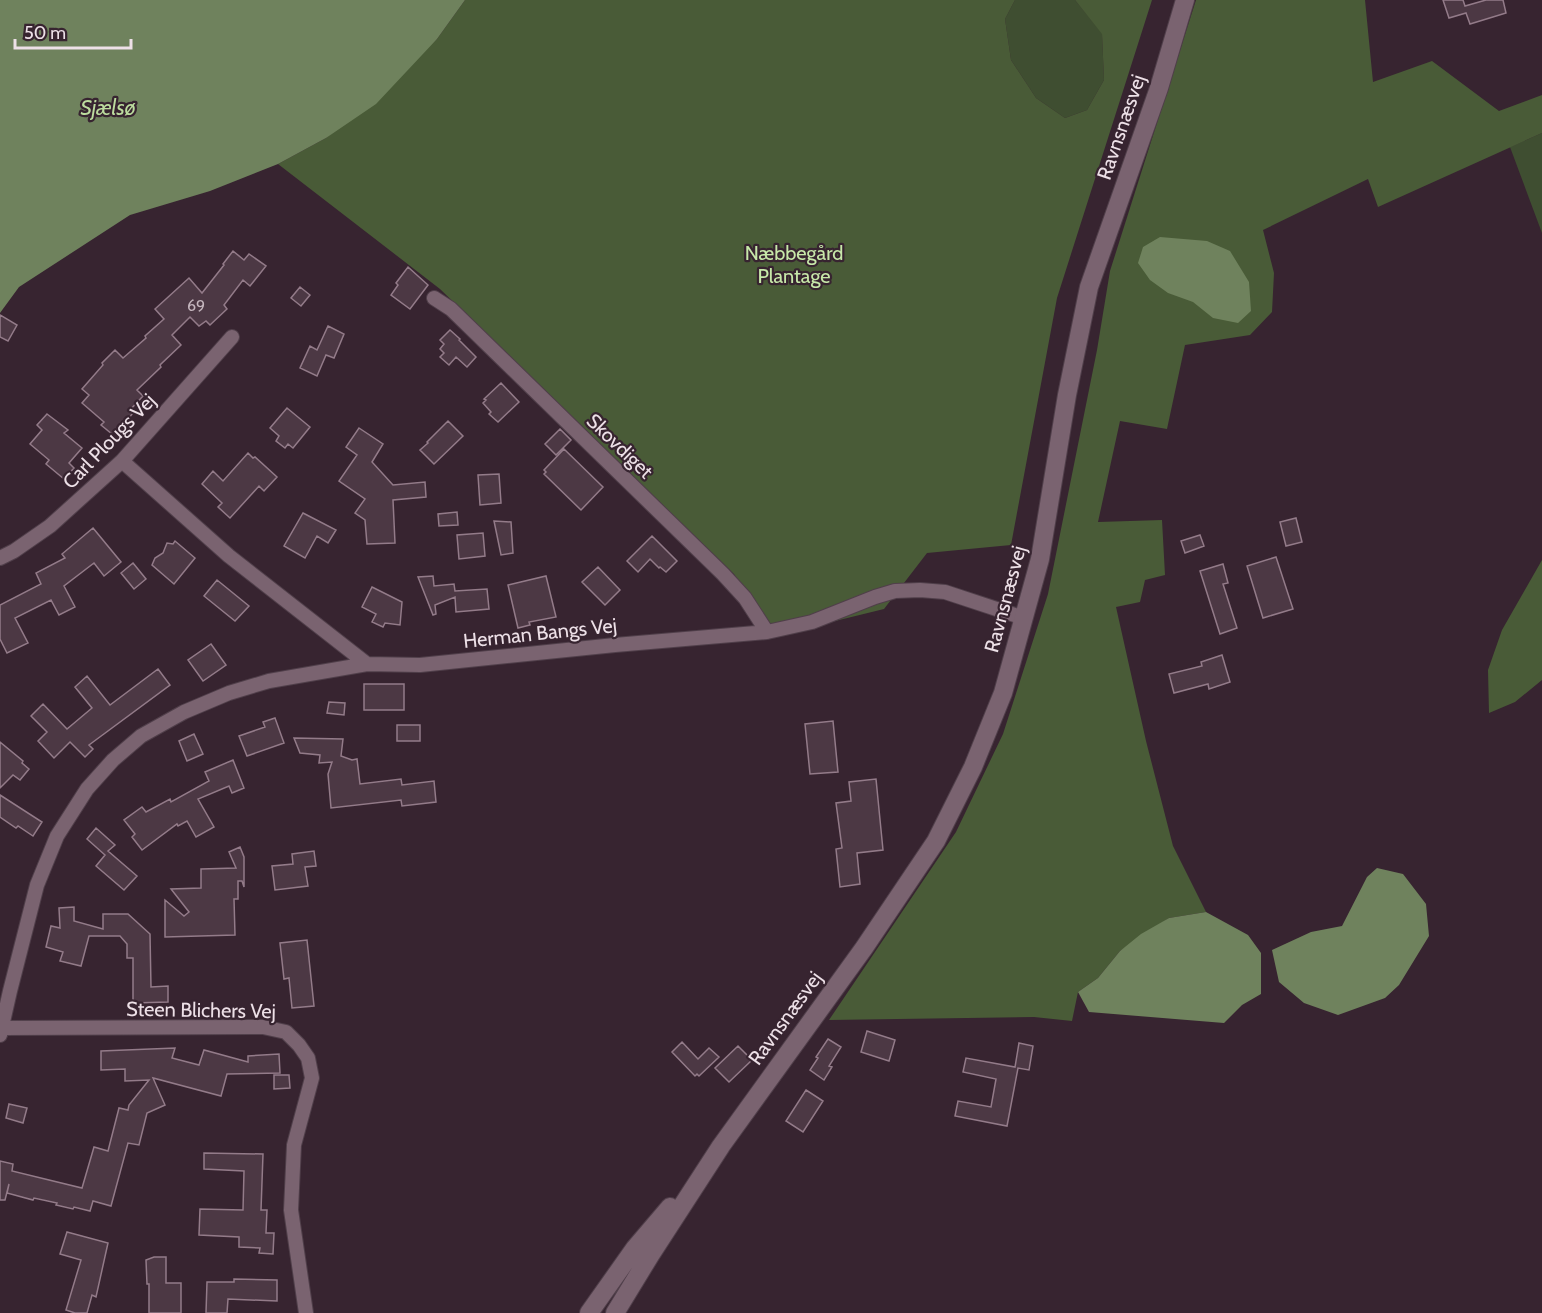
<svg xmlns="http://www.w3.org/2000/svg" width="1542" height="1313" font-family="Cabin,sans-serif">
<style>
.green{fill:#3f4e31}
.forest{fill:#495b37}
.water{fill:#6f825d}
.building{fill:#4c3844;stroke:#937b89;stroke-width:1.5}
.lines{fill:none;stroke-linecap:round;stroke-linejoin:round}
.minor-casing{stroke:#503f4a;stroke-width:16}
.secondary-casing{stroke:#503f4a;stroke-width:20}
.minor{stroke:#7a6370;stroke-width:14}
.secondary{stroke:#7a6370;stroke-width:18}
.labels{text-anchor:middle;stroke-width:4.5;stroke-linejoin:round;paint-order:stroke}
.number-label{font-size:16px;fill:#c5b6be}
.street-label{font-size:20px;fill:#ede0e7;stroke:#372430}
.park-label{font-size:20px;fill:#c7e8a9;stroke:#372430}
.water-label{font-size:21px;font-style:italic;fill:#bcdc9e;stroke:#372430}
</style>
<rect width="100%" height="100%" fill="#372430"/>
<path class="green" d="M1015,0h60l27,33 2,47 -17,30 -22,8 -29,-20 -25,-38 -6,-41z
M1542,133v100l-32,-86z"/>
<path class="forest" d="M465,0h550l-10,19 6,41 25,38 29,20 22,-8 17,-30 -2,-46 -27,-34h77l-95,298 -46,247 -84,8 -43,56 -114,28 -36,-63 -294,-285 -162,-125 48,-26 111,-99z
M1196,0h169l8,82 59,-21 67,50 43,-16v38l-164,74 -10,-28 -105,51 11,43 -2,39 -22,23 -65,10 -18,84 -47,-8 -22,101 64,-2 3,55 -20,5 -5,22 -24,5 30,134 27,105 33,66 -37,6 -49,33 -22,27 -20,14 -6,29 -38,-4 -205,3 127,-188 47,-98 45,-140 49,-244 13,-79z
M1542,560v120l-27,22 -26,11 -1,-43 14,-40z"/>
<path class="water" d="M0,0h465l-28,39 -61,65 -50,34 -48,26 -68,27 -80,24 -111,72 -19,26z
M1160,237l47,4 23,10 19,31 2,29 -13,12 -25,-5 -20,-16 -25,-9 -18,-13 -12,-17 5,-16z
M1377,868l26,6 23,30 3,32 -30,49 -14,13 -47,17 -34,-12 -25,-21 -7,-32 39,-18 31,-6 25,-49z
M1206,912l42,23 13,18v41l-19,11 -18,18 -135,-11 -11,-20 20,-14 22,-27 21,-17 28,-16z"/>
<path class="building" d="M1443,0h20l2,6 21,-6h17l3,13 -36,11 -4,-11 -17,5z
M233,251l11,9 5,-6 17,12 -16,20 -7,-6 -19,25 3,4 -17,16 -4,-4 -7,5 -9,-9 -18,18 9,10 -21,20 1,2 -24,23 6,6 -13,14 3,3 -10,12 -11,9 -11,-9 3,-3 -22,-19 7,-8 -7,-6 21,-24 -1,-2 13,-13 8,8 23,-20 -1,-2 19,-17 -9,-10 34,-31 13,15 22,-28 -1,-1z
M408,267l20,18 -18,24 -19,-14 7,-10 -2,-2z
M300,287l10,8 -9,11 -10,-8z
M0,315l17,10 -9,16 -8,-4z
M328,326l16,8 -10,24 -8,-3 -9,21 -17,-8 10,-22 7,4z
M450,330l10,9 -1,1 17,17 -9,10 -11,-10 -7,8 -9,-8 4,-4 -4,-4 4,-5 -4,-4z
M501,383l18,19 -21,20 -9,-8 2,-2 -8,-9 3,-3 -2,-1z
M287,408l23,19 -17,21 -5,-4 -3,4 -9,-7 3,-5 -9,-8z
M47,414l21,16 -4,3 18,15 -13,15 5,5 -10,11 -18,-15 3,-4 -19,-16 12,-14 -5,-5z
M448,421l15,15 -29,28 -14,-14 8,-7 -1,-1z
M359,428l24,16 -11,18 21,23 32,-3 1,15 -33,3 2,43 -28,1 -2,-24 -10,-7 10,-14 -26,-18 18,-26 -11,-8z
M560,429l11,11 -15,15 -11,-11z
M564,449l39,38 -22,23 -37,-36 2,-2 -2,-2z
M248,453l5,5 2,-1 22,20 -13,14 -5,-5 -29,32 -12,-11 4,-4 -20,-19 11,-13 10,10z
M499,474l2,29 -21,2 -2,-30z
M457,512l1,13 -19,1 -1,-12z
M303,513l33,17 -8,13 -11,-7 -12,22 -21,-12z
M1296,518l6,24 -16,4 -6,-24z
M494,521l17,1 2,31 -12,2z
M93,528l28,34 -17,14 -10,-13 -30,23 11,21 -16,8 -8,-15 -36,18 13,25 -21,10 -7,-14v-34l41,-21 -5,-11 29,-15 -3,-4z
M483,533l2,23 -26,3 -2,-24z
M1200,535l4,11 -19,7 -4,-12z
M652,536l25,25 -11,11 -6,-5 -1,1 -9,-9 -12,13 -11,-11z
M175,541l20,17 -21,26 -22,-19 3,-7 8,-5 4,-10 6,1z
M1276,557l17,52 -30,9 -16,-52z
M133,563l13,16 -12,10 -13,-16z
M1223,564l5,19 -5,1 14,44 -17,6 -20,-63z
M598,567l22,23 -15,15 -23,-23z
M433,576l1,10 20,-2 1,7 32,-2 2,20 -33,3 -1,-15 -20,8 1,9 -3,1 -15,-38z
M546,576l10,41 -27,5 1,3 -12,3 -10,-43z
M217,580l32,26 -14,15 -31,-25z
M372,587l30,15 -2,23 -15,-2 -2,4 -11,-5 4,-8 -14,-7z
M211,644l15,21 -23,16 -15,-21z
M1222,655l8,27 -21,7 -1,-5 -34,9 -5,-19 33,-8 -1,-4z
M158,669l12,16 -81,60 4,4 -8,8 -15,-15 -16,16 -16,-17 9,-9 -16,-16 12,-12 24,25 25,-21 -17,-21 12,-11 23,29z
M364,684h40v26h-40z
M329,702l16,1 -1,12 -17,-2z
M275,718l9,25 -37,13 -8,-20 26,-9 -2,-5z
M833,721l5,51 -28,2 -5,-50z
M397,725h23v16h-23z
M194,734l9,20 -16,7 -8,-20z
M294,738l49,1 -2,17 11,4 5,-1 3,25 41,-5 1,6 32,-4 2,21 -34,4 -1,-6 -70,8 -3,-34 4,-12 -13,1 1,-8 -20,-2z
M0,742l23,19 -1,2 7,6 -9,11 -7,-5 -13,13z
M233,760l11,28 -12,5 -3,-7 -31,13 16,28 -18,10 -9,-16 -9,5 -1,-2 -35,26 -10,-13 3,-3 -11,-14 18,-13 4,5 24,-13 1,3 38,-21 -4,-9z
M876,779l7,71 -26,3 3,31 -20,3 -4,-38 6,-1 -6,-45 15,-2 -2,-19z
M0,795l42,27 -9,14 -15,-10 -2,2 -16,-11z
M96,828l19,17 -7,6 29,25 -13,14 -28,-24 9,-11 -18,-16z
M240,847l4,10v30l-2,-6h-4v18h-4l1,36 -70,2v-37l19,16 5,-4 -18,-23 30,-1v-19l35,-1 -7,-16z
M314,851l2,15 -11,1 3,19 -33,4 -3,-24 21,-2 -1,-10z
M74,907v14l29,8v-15h25l22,20 1,53 17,-1v16l-35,1v-45h-6v-14l-7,-8h-31l-8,30 -21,-5 3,-9 -17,-5 5,-21 9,2 -1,-20z
M307,940l7,66 -22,2 -3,-30 -5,1 -4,-36z
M867,1031l28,9 -6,21 -28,-9z
M828,1039l13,8 -12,19 3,1 -8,13 -14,-10 8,-12 -2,-1z
M682,1042l16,17 11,-11 10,9 -20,19 -2,-2 -2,2 -23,-24z
M1019,1043l14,3 -4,24 -11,-2 -11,58 -52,-10 3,-15 33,6 5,-28 -33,-7 3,-14 49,9z
M738,1046l14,14 -23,22 -14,-14z
M175,1048l-3,10 27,7 5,-15 44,12v-6l31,-2 1,19 -53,1 -6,22 -68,-18 12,27 -18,8 -8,32 -11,-2 -17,63 -18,-5 -3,10 -16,-4 -1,2 -17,-4 1,-2 -23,-5 -1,2 -26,-7 2,-9 -4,16h-5v-39l13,3 -1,7 70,17 12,-41 14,4 11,-43 9,2 1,-5 20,-25 -24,1v-12l-24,1v-19z
M274,1075h15l1,13 -16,1z
M806,1090l17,11 -20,31 -17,-11z
M9,1104l18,4 -4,15 -17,-5z
M204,1153l59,1 -2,56h6l-1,23h8l-1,21 -14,-1 1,-5 -21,-1v-10l-40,-2 1,-26 43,1 1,-39 -40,-2z
M67,1232l41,11 -12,54 -4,-2 -5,18h-12l-9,-3 15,-50 -21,-6z
M154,1257h12v26h15v30h-32v-29h-2l-1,-24z
M234,1279l43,1v21l-49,-2 -1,14h-21l1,-31h27z"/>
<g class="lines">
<defs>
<path id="minor" d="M434,298l17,11 272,265 22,24 22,34
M122,461l107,95 138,108 53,1 195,-20 152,-13 45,-10 63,-25 20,-6 25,-1 25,2 79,26
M0,558l14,-7 36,-25 72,-65 110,-124
M2,1028l261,-1 23,5 13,13 9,13 4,20 -18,67 -3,65 15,103
M0,1035l10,-44 27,-106 20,-49 30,-47 26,-29 28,-24 43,-24 45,-19 40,-12 98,-17"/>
<path id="secondary" d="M589,1313l46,-65 35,-41
M615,1313l36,-59 70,-108 143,-198 72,-107 37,-74 30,-74 37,-134 27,-164 22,-108 70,-199 26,-88"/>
</defs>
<use href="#minor" class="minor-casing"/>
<use href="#secondary" class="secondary-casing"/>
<use href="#minor" class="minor"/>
<use href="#secondary" class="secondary"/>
</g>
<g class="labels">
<g class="number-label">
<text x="196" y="311">69</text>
</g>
<g class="street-label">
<text transform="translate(1121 127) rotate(-71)" y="7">Ravnsnæsvej</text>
<text transform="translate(109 441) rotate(-46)" y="7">Carl Plougs Vej</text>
<text transform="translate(620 446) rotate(44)" y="7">Skovdiget</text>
<text transform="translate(1005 599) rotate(-75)" y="7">Ravnsnæsvej</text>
<text transform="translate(540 633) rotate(-6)" y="7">Herman Bangs Vej</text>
<text transform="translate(201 1010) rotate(1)" y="7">Steen Blichers Vej</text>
<text transform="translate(785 1018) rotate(-54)" y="7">Ravnsnæsvej</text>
</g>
<g class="park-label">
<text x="794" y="260">Næbbegård<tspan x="794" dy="23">Plantage</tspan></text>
</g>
<g class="water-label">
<text x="108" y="115">Sjælsø</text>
</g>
</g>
<path d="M15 39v9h116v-9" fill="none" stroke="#ede0e7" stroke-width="3"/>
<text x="24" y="39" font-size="18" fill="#ede0e7" stroke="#372430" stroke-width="4.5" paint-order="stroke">50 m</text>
</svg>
